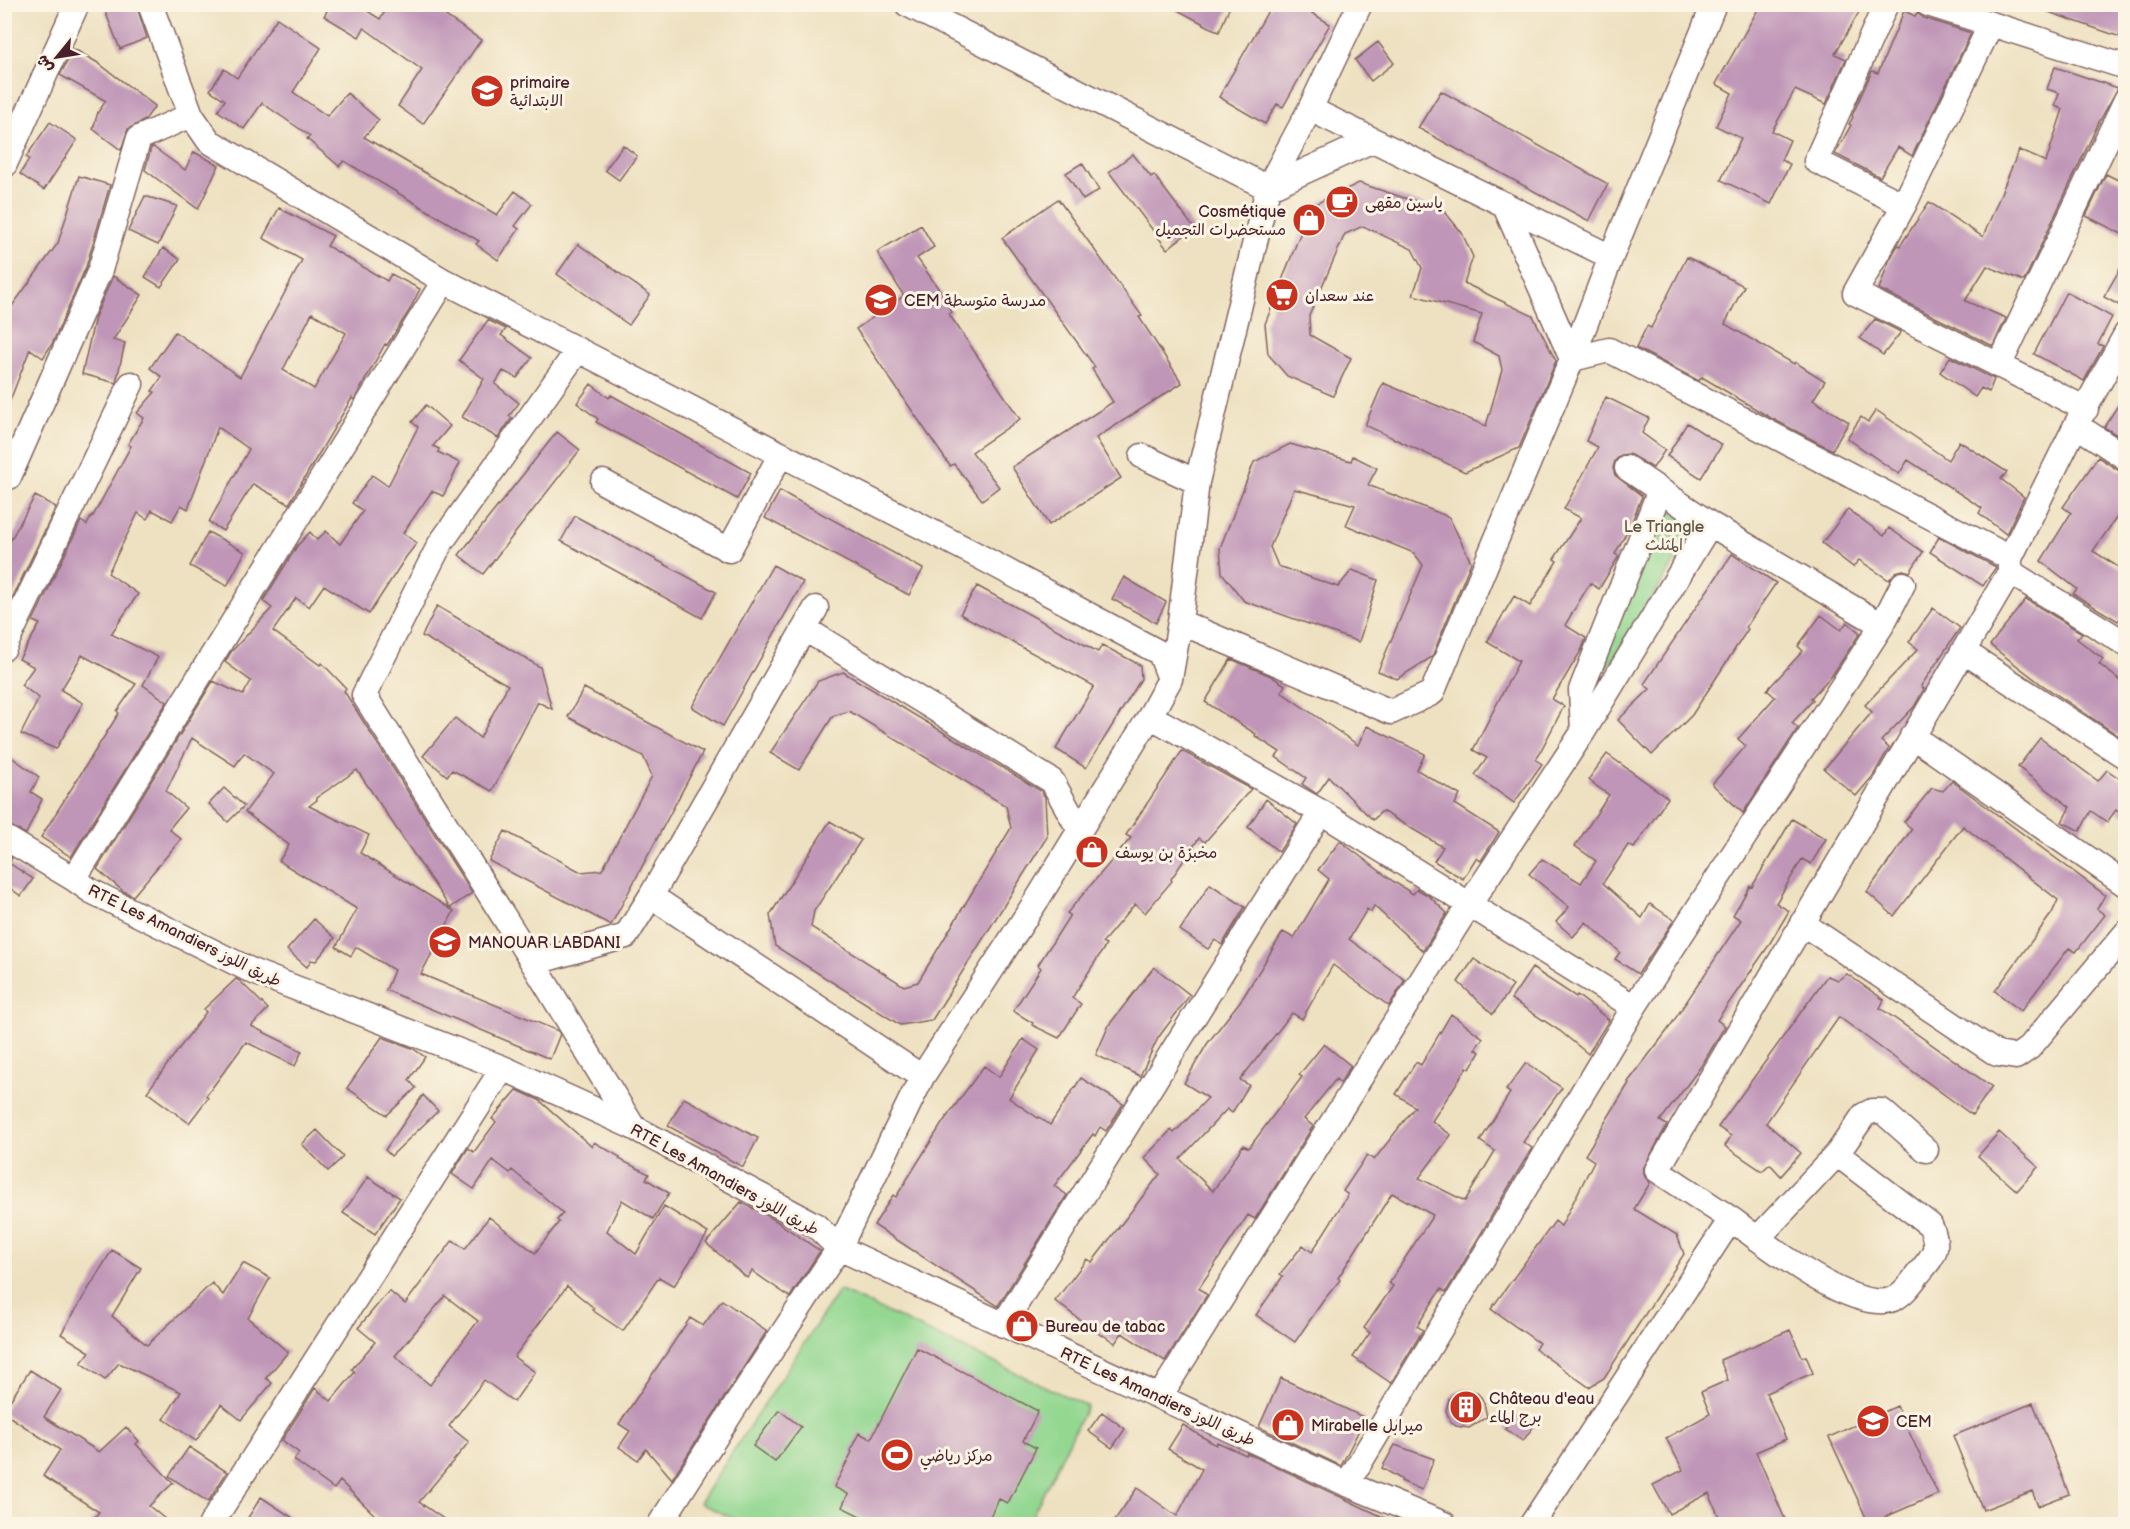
<svg xmlns="http://www.w3.org/2000/svg" width="2130" height="1529" font-family="'Balsamiq Sans','Playpen Sans Arabic',sans-serif">
<style>
.green{fill:#93d791;stroke:#6e7b5e;stroke-width:1.5}
.building{fill:#bf96b7;fill-rule:evenodd}
.lines{fill:none;stroke-linecap:round;stroke-linejoin:round}
.minor-casing{stroke:#836360;stroke-width:27}
.minor{stroke:#fff;stroke-width:24}
.labels{text-anchor:middle;stroke-width:6;stroke-linejoin:round;paint-order:stroke}
.poi-label{font-size:16px;fill:#4a1f2b;stroke:#fcf5e5;text-anchor:start}
.park-label{font-size:16px;fill:#60564a;stroke:#fcf5e5}
.street-label{font-size:16px;fill:#4a1f2b;stroke:#fcf5e5}
</style>
<rect width="100%" height="100%" fill="#fcf5e5"/>
<filter id="ink" filterUnits="userSpaceOnUse"><feTurbulence type="fractalNoise" baseFrequency=".0167" numOctaves="2"/><feDisplacementMap in="SourceGraphic" scale="12" xChannelSelector="R" yChannelSelector="G"/><feConvolveMatrix kernelMatrix="1 2 1 2 8 2 1 2 1" color-interpolation-filters="sRGB"/></filter>
<filter id="wash" filterUnits="userSpaceOnUse"><feTurbulence type="fractalNoise" baseFrequency=".008" numOctaves="4" result="noise"/><feDisplacementMap in="SourceGraphic" scale="24" xChannelSelector="R" yChannelSelector="G"/><feGaussianBlur stdDeviation="1.35" result="paint"/><feColorMatrix in="noise" values="0 0 0 0 0 0 0 0 0 0 0 0 0 0 0 0 0 1.4 0 .05"/><feComposite in="paint" operator="in"/></filter>
<g filter="url(#wash)">
<rect width="100%" height="100%" fill="#eee1c1"/>
<path class="green" d="M1653,499l44,28 -107,168z
M839,1290l248,116 -59,118h-283l-46,-21z"/>
<g id="blocks">
<path class="building" d="M120,4h16l11,34 -27,11 -15,-38z
M331,4h25l24,15 10,-15h38l53,36 -58,84 -25,-18 24,-36 -58,-42 -5,9 -35,-21z
M1166,4h65l-12,28z
M1272,4h25l33,20 -47,83 -6,-3 -12,20 -46,-27z
M1761,4h85l13,8 -24,42 11,5 -20,45 -31,-14 -23,41 18,9 -9,20 9,4 -19,40 -50,-24 20,-42 -25,-12 16,-33 -16,-9z
M2035,4h91v35l-92,-32z
M1904,11l11,5 2,-3 7,5 47,15 -59,123 -14,-9 -18,30 -45,-23 16,-29 -2,-1 4,-7 -1,-1 20,-45 6,2z
M277,18l44,30 -28,44 34,24 20,-23 32,27 -15,17 133,78 18,-24 17,13 -17,22 4,3 -21,31 -22,-16 3,-3 -135,-80 -5,5 -32,-27 3,-3 -48,-33 -18,26 -26,-18 7,-11 -15,-10 14,-21 13,9z
M1378,42l16,21 -23,18 -16,-21z
M74,49l24,14 57,43 -10,14 -17,9 -7,21 -28,-21 5,-17 8,-11 -46,-26z
M2055,67l63,21 -19,34 -75,159 -37,-15 -22,35 41,17 -13,28 -114,-57 10,-28 9,-16 2,1 29,-44 54,35 36,-87 27,12 17,-53 -8,-3 4,-13 -12,-4z
M1441,91l167,93 -19,37 -171,-93z
M50,122l27,18 -33,50 -24,-16 9,-15 -3,-2z
M623,145l14,11 -18,24 -14,-10z
M153,147l32,23 9,-18 25,13 -21,44 -53,-39 6,-22z
M1133,154l18,23 3,-2 40,53 -27,21 -58,-77z
M1082,163l17,27 -16,10 -17,-27z
M2106,174l20,10v52l-40,-20z
M79,176l31,9 -24,82 -34,77 -9,14 -13,-9 -24,62h-2v-94l54,-74z
M1359,183l85,28 18,22 11,24 -9,26 69,33 23,45 -37,87 -54,24 -100,-47 18,-42 103,43 16,-56 -3,-14 -26,-14 9,-28 -69,-19 9,-27 -10,-19 -49,-23 -18,8 -36,82 1,19 41,23 -18,38 -46,-20 -19,-22 -3,-30 46,-118z
M145,196l32,10 -19,39 -30,-14z
M1058,199l84,117 -3,1 43,66 -86,55 25,40 -72,47 -37,-58 101,-65 -21,-33 3,-2 -93,-129z
M279,208l54,28 -6,10 60,35 4,-7 29,15 -11,22 -22,34 -2,-1 -31,56 -2,-2 -63,106 -36,-20 -30,47 -14,-9 40,-73 -31,-22 -30,82 -7,-4 -9,16 -20,-11 -5,9 -9,-6 -30,60 30,21 -27,40 47,23 -15,28 24,17 -96,155 -30,-20 78,-124 -2,-2 19,-27 -54,-29 -21,35 22,13 -27,46 -35,-15 18,-36 -18,-13 13,-18 -15,-8 21,-35 -7,-3 48,-100 6,4 5,-10 1,1 38,-70 -3,-2 16,-26 -7,-5 18,-21 -3,-1 10,-14 -12,-9 25,-36 65,45 62,-117 -39,-22zM312,313l34,20 -32,56 -31,-19z
M921,225l13,22 -17,11 26,37 -2,1 11,16 -3,2 71,105 -48,33 27,35 -17,13 -28,-36 -4,2 -94,-137 48,-33 -27,-44z
M578,244l72,51 -21,30 -72,-51z
M163,248l17,11 -19,28 -16,-10z
M1687,257l57,29 -19,38 69,40 1,-2 30,19 -12,19 36,22 -17,28 -61,-32 -69,-41 -3,4 -63,-33 11,-22 4,2z
M2126,258v51l-22,-12z
M113,276l29,19 -29,45 12,3 -9,40 -34,-9 13,-57z
M2066,292l46,25 -14,27 5,2 -19,35 -50,-27z
M1875,319l26,13 -18,23 -23,-17z
M488,320l18,9 -5,6 31,23 -15,20 -14,-7 -8,13 24,19 -10,13 3,2 -14,20 -36,-21 22,-38 -25,-19z
M1950,357l44,22 -5,13 -8,-4 -6,9 -35,-25z
M591,384l18,14 2,-3 140,78 -14,26 -141,-77 2,-3 -21,-16z
M2126,393v48l-22,-14z
M1606,397l43,21 -7,15 23,17 -12,18 -24,-14 -8,1 -6,6 -2,7 2,7 27,21 -11,28 -16,30 4,2 -3,5 -17,28 -9,-6 -25,42 21,13 -4,11 -30,50 12,7 -28,54 6,4 -28,39 -39,-28 12,-17 -14,-8 46,-89 -32,-19 27,-46 16,10 27,-45 -3,-2 27,-41 -17,-9 34,-62 -12,-6z
M426,405l24,21 -17,20 6,3 -1,3 22,11 -17,33 -11,-5 -29,42 14,10 -11,14 -37,57 -45,-29 -15,22 -13,-9 -23,33 47,34 2,-2 24,25 -2,3 128,202 -22,15 -93,-138 -41,28 1,2 -8,6 60,29 -9,18 94,58 -33,63 137,57 2,3 -10,25 -164,-69 8,-20 -38,-23 -5,9 -15,-9 21,-38 -78,-48 10,-16 -44,-33 29,-38 -30,-21 -9,13 -43,-28 -26,53 20,17 -17,21 12,10 -48,57 -10,-5 -26,-22 116,-188 30,14 8,-14 -26,-19 6,-10 41,-44 -9,-7 34,-55 13,-14 7,8 9,-9 14,13 23,-33 -11,-8 20,-28 16,11 30,-59 -6,-5z
M1876,410l72,50 11,-19 48,31 -6,7 23,18 -18,37 -27,-21 3,-5 -74,-48 -9,14 -52,-36 14,-21 7,5z
M1687,423l35,22 -21,33 -34,-22z
M557,432l23,18 -97,124 -24,-19z
M1290,444l61,17 2,-5 24,12 -9,17 81,32 22,45 -39,95 -35,22 -19,-8 45,-106 -9,-12 -68,-28 9,-20 -61,-16 -24,58 8,19 60,21 14,-17 26,10 -19,62 -115,-41 -22,-28 -2,-25 34,-86z
M2098,457l20,13 8,2v32l-33,47 33,21v39l-8,10 -45,-27 4,-5 -36,-28 30,-48 -8,-6z
M780,491l143,78 -14,26 -144,-77z
M35,496l21,11 -48,100 -4,-1v-54z
M1848,509l36,27 5,-8 34,24 -13,20 -7,-2 -7,2 -7,8 -30,-20 -6,7 -31,-24z
M575,516l141,76 -14,26 -141,-77z
M208,532l37,20 -18,34 -37,-20z
M1939,537l57,30 -13,19 -53,-34z
M1732,554l44,29 -30,44 2,2 -56,86 -40,40 -34,-35 32,-31 -6,-5z
M773,565l30,17 -80,144 -31,-19z
M1124,577l42,25 -10,21 -44,-24z
M977,586l121,66 4,-7 38,20 1,14 -55,89 -30,-19 38,-63 -134,-72z
M2026,599l56,34 -5,6 26,20 -4,5 26,20 1,44 -7,8 -78,-52 -51,-39z
M437,606l103,61 12,42 -14,-7 -46,89 -40,-21 -5,6 -24,-20 32,-38 25,20 28,-53 -86,-49z
M1933,608l27,20 -39,58 3,3 -10,18 -33,34 8,7 -16,28 -17,20 -32,-27 48,-57 -7,-7 53,-56 -9,-7z
M1821,615l20,15 6,-8 13,11 -27,41 -22,24 2,2 -21,23 6,5 -55,85 -31,-29 34,-38 -8,-7 37,-42 -8,-7 36,-39 -5,-5z
M1231,659l40,17 14,9 -4,7 77,53 9,-19 58,28 -8,16 43,25 -5,9 44,28 -18,29 -5,-3 -13,21 -29,-18 9,-14 -61,-36 -9,9 -44,-43 -12,17 -15,-10 4,-6 -30,-21 4,-5 -25,-16 1,-2 -51,-32z
M843,672l198,119 4,6 2,40 -115,183 -32,5 -125,-79 -5,-31 60,-94 31,19 -47,71 -3,16 93,59 14,-4 93,-154 -5,-22 -157,-95 -16,5 -34,54 -29,-17 48,-72z
M584,688l119,64 -92,173 -122,-64 16,-30 76,41 21,-2 50,-94 -9,-20 -75,-39z
M2040,738l58,43 9,-11 19,13v33l-10,-6 -9,12 -16,-11 -11,20 -18,-9 8,-15 -52,-40z
M1182,751l69,38 -46,53 -6,-4 -28,41 1,2 -27,32 -10,-9 -33,39 4,2 -34,53 9,6 -22,34 -27,-13 1,-2 -20,-12 28,-43 -3,-3 32,-50 -3,-2 64,-75 -5,-3z
M1607,754l61,44 -34,50 -6,-3 -25,38 39,35 8,-14 24,16 -36,54 -23,-15 5,-7 -34,-30 -13,15 -17,-15 13,-15 -40,-33 13,-15 39,24 15,-22 -21,-15 34,-51 -21,-15z
M10,756l29,21 -8,15 11,7 -16,35 -22,-11v-56z
M1952,781l153,114 -8,14 8,6 -29,37 -7,-4 -48,63 -26,-20 57,-78 6,-13 -95,-74 -69,90 -27,-24 45,-63 -8,-7 28,-34 11,3z
M224,788l20,18 -16,16 -19,-18z
M1266,799l31,25 -18,28 -31,-25z
M1792,819l34,20 -15,25 -9,-5 -26,44 13,8 -22,37 -50,72 8,6 -23,39 -42,56 7,4 -24,44 2,8 5,6 -16,26 43,26 7,19 -80,124 -15,9 -54,-38 4,-6 -48,-34 64,-88 6,5 33,-65 -9,-6 44,-72 -1,-1 39,-51 74,-111 -8,-5 17,-29 2,1z
M1340,841l54,41 19,12 4,-5 12,7 18,17 -24,38 -49,-45 -3,6 -4,-3 -18,30 56,41 -16,26 -56,-41 -31,54 -10,-6 -52,67 9,5 -17,28 -5,-4 -47,50 33,32 30,-46 6,3 53,-71 -3,-2 25,-31 27,22 -11,17 -4,-4 -32,40 9,7 -58,93 -7,-4 -49,73 8,7 -42,66 -43,-28 -7,10 -12,-8 -1,1 -47,-35 32,-42 5,3 68,-88 -16,-16 27,-28 3,3 34,-35 -24,-15 23,-39 37,-48 39,-64 11,6 35,-59 -11,-9z
M4,854l8,4 -3,5 24,16 -12,17 -17,-12z
M1210,884l35,23 -23,38 -7,-5 -7,9 -28,-19z
M314,919l21,19 -19,23 -5,-1 -4,7 -20,-17z
M1474,959l39,27 -20,28 -35,-32z
M1154,967l36,28 -32,43 -18,38 -44,-21 13,-30z
M1532,968l44,29 1,-2 32,25 -21,34 -28,-23 -49,-32z
M1847,974l37,26 -4,8 112,79 -20,28 -133,-98 -73,106 35,30 -20,23 -11,-12 -8,7 -37,-25 6,-10 -13,-9 109,-151 11,4z
M236,979l4,2 28,28 -17,17 51,25 -7,15 -49,-24 -40,54 2,2 -19,25 -42,-31 59,-80 -2,-3z
M1451,1014l32,24 -8,11 5,3 -10,17 -3,-2 -35,54 19,14 -32,43 46,23 30,-50 -15,-10 30,-48 -4,-3 20,-27 36,25 -39,54 9,6 -86,144 -5,-3 -24,37 6,4 -32,53 -38,-26 17,-24 -6,-5 29,-42 -4,-3 44,-68 -41,-22 -54,85 2,2 -17,21 -28,41 -39,-27 27,-39 -3,-2 23,-29 9,7 36,-57 -5,-4 24,-36 7,5 41,-53 -19,-13 20,-32 5,3z
M382,1037l30,11 13,9 -16,23 7,8 -29,27 -40,-27z
M1023,1039l16,11 -30,48 29,20 1,-1 11,8 31,-47 42,26 -17,27 -6,-4 -5,9 -2,-2 -39,52 13,9 -69,111 -124,-81 19,-30 3,2 47,-75 41,-56 15,11z
M517,1090l22,10 53,47 2,-5 26,15 -1,2 30,15 -3,5 23,14 -16,26 -31,-19 -15,31 29,23 28,-48 44,27 -34,53 -15,-9 -36,54 -31,-21 2,-2 -27,-22 -53,71 21,15 -21,30 -30,-22 -35,46 20,16 -50,60 32,22h-67l-44,-43 -6,8 -40,-29 5,-7 -17,-13 33,-52 16,13 24,-29 -3,-3 23,-27 -17,-14 31,-37 16,13 48,-64 12,9 24,-32 46,36 24,-31 -2,-2 6,-7 -51,-43 -2,3 -17,-13 -19,29 -22,-15 16,-26 6,4 22,-30 -4,-3zM445,1296l33,25 -48,64 -35,-29z
M423,1095l15,16 -47,45 -6,-6z
M684,1098l74,40 -15,29 -75,-41z
M317,1130l26,27 -15,14 -26,-27z
M1999,1132l39,35 -21,24 -39,-35z
M368,1177l32,21 -25,36 -32,-21z
M741,1202l32,17 47,32 -30,46 -38,-26 -5,7 -41,-35z
M112,1250l29,18 -29,48 35,29 65,-62 11,12 20,-32 27,15 -22,40 40,34 -22,26 6,5 -31,37 -20,-16 -25,37 -32,-22 17,-27 -62,-29 -14,17 -24,-17 9,-11 -29,-18z
M722,1300l45,31 -95,148 -26,-30 -8,11 -19,-13 11,-16 -11,-7 71,-106 13,8z
M1790,1330l12,27 4,-1 7,17 -47,20 20,46 -30,13 31,72h-65l-13,-31 -40,21 -16,-29 30,-15 -17,-32 44,-24 -9,-22 27,-12 -8,-20z
M917,1348l121,63 -15,30 13,7 -28,55 -9,-4 -13,25h-110l-34,-17 6,-13 -14,-7 18,-35 -2,-1 9,-18 12,6z
M30,1370l31,20 -17,27 55,35 27,-25 13,14 -3,3 37,39 -24,23 22,18h-82l10,-12 -56,-36 17,-26 -56,-37v-3z
M1281,1378l84,40 -24,48 -82,-39z
M1464,1389l12,3 5,5 3,6 3,14 -18,11 -13,-2 -5,-4 -5,-11 3,-12 4,-5z
M2033,1403l36,91 -31,12 -6,-15 -49,19 -30,-74z
M1897,1406l41,88 -69,30 -40,-87z
M779,1410l22,17 -26,35 -22,-16z
M1102,1412l23,17 -13,19 -24,-17z
M1516,1414l17,13 -10,14 -18,-12z
M1183,1425l33,20 1,-3 29,13 1,-2 151,71h-286l25,-36 40,28 25,-47 -34,-20z
M1395,1445l39,14 -12,31 -21,-9v-2l-19,-11z
M189,1447l38,25 -19,30 -39,-26z
M261,1497l41,27h-58z"/>
</g>
</g>
<g filter="url(#ink)">
<use href="#blocks" fill-opacity="0" stroke="#836360" stroke-width="1.5"/>
<g class="lines">
<defs>
<path id="minor" d="M150,4l41,111 18,26 235,140 529,272 187,100 10,26
M907,4l361,184 105,-48
M1886,4l-70,157 88,44
M1928,4l198,63
M1990,26l-86,179 -49,88 231,116
M1310,109l301,148
M4,166l73,-162
M1504,204l68,155
M578,350l-138,194 -76,151 169,268 100,164
M1572,359l39,-102 103,-253
M1999,366l127,-266
M2076,425l50,33
M1142,456l55,26
M1627,468l83,56 172,101
M9,477l91,-207 39,-132 52,-23
M603,482l126,68 52,-96
M2010,572l116,72
M1180,622l211,90 41,-19 140,-334 37,-9 401,208
M805,629l247,152 28,50
M4,648l127,-264
M1963,651l163,106
M1150,716l171,96 313,195
M1583,732l-2,-42 79,-200
M1912,736l214,149
M4,837l70,42 17,12 163,81 249,96 130,59 182,98 24,23 508,236 97,40
M74,879l370,-598
M651,896l271,181
M1802,923l195,131 19,3 13,-9 97,-115
M533,963l93,-27 25,-40 165,-288
M1731,1219c32,23 123,96 162,80 11,-5 19,-17 26,-26 15,-18 22,-24 11,-48l-93,-71 27,-39 8,-4h10l44,39
M1758,1238l79,-84
M1003,1325l318,-513
M1160,1396l309,-491 114,-173 127,-208
M1347,1484l287,-477 248,-382 21,-41
M211,1524l292,-456
M660,1524l99,-155 80,-121 83,-171 118,-182 110,-179 20,-37 10,-57 17,-140 71,-294 42,-79 50,-105
M1532,1524l199,-305 -74,-49 353,-598v-14l66,-133 50,-91"/>
</defs>
<use href="#minor" class="minor-casing"/>
<use href="#minor" class="minor"/>
</g>
</g>
<defs>
<symbol id="school-disc" viewBox="-11 -11 22 22"><circle r="9.5" fill="#c8321e" stroke="#fcf5e5"/><path d="M0-5L7-2L0 1L-7-2ZM-4 1L0 2.5L4 1V4Q0 6-4 4Z" fill="#fff"/></symbol>
<symbol id="cafe-disc" viewBox="-11 -11 22 22"><circle r="9.5" fill="#c8321e" stroke="#fcf5e5"/><path d="M-5.5-4.5H6V0H3Q3 3.5 0 3.5H-2.5Q-5.5 3.5-5.5 0ZM3-3.2v2h1.7v-2ZM-6 4.5H4V6H-6Z" fill="#fff"/></symbol>
<symbol id="shop-disc" viewBox="-11 -11 22 22"><circle r="9.5" fill="#c8321e" stroke="#fcf5e5"/><path d="M-5-2.5h2.3a2.7 3.5 0 0 1 5.4 0H5L5.5 6h-11ZM-1.5-2.5h3a1.5 2.3 0 0 0-3 0Z" fill="#fff"/></symbol>
<symbol id="supermarket-disc" viewBox="-11 -11 22 22"><circle r="9.5" fill="#c8321e" stroke="#fcf5e5"/><path d="M-6-5.5h2.5l.6 2H6L4.5 2H-2.5L-4.4-4H-6ZM-1.5 3.2a1.3 1.3 0 1 0 .1 0ZM3 3.2a1.3 1.3 0 1 0 .1 0Z" fill="#fff"/></symbol>
<symbol id="building-disc" viewBox="-11 -11 22 22"><circle r="9.5" fill="#c8321e" stroke="#fcf5e5"/><path d="M-4-6H4V6H1V3H-1V6H-4ZM-2.5-4.3h1.7v1.8h-1.7ZM.8-4.3h1.7v1.8H.8ZM-2.5-1h1.7V.8h-1.7ZM.8-1h1.7V.8H.8Z" fill="#fff"/></symbol>
<symbol id="stadium-disc" viewBox="-11 -11 22 22"><circle r="9.5" fill="#c8321e" stroke="#fcf5e5"/><path d="M0-5a6.5 5 0 1 0 0 10a6.5 5 0 1 0 0-10ZM-3.5-1.8h7v3.6h-7Z" fill="#fff"/></symbol>
</defs>
<g fill-rule="evenodd">
<use href="#school-disc" x="468" y="72" width="38" height="38"/>
<use href="#cafe-disc" x="1323" y="183" width="38" height="38"/>
<use href="#shop-disc" x="1290" y="201" width="38" height="38"/>
<use href="#supermarket-disc" x="1263" y="276" width="38" height="38"/>
<use href="#school-disc" x="862" y="281" width="38" height="38"/>
<use href="#shop-disc" x="1073" y="833" width="38" height="38"/>
<use href="#school-disc" x="426" y="923" width="38" height="38"/>
<use href="#shop-disc" x="1003" y="1307" width="38" height="38"/>
<use href="#building-disc" x="1447" y="1388" width="38" height="38"/>
<use href="#school-disc" x="1854" y="1402" width="38" height="38"/>
<use href="#shop-disc" x="1269" y="1406" width="38" height="38"/>
<use href="#stadium-disc" x="878" y="1436" width="38" height="38"/>
</g>
<g class="labels">
<g class="poi-label">
<text x="510" y="88">primaire<tspan x="510" dy="18">الابتدائية</tspan></text>
<text x="1365" y="208">ياسين مقهى</text>
<text x="1286" y="217" text-anchor="end">Cosmétique<tspan x="1286" dy="18">مستحضرات التجميل</tspan></text>
<text x="1305" y="301">عند سعدان</text>
<text x="904" y="306">CEM مدرسة متوسطة</text>
<text x="1115" y="858">مخبزة بن یوسف</text>
<text x="468" y="948">MANOUAR LABDANI</text>
<text x="1045" y="1332">Bureau de tabac</text>
<text x="1489" y="1404">Château d'eau<tspan x="1489" dy="18">برج الماء</tspan></text>
<text x="1896" y="1427">CEM</text>
<text x="1311" y="1431">Mirabelle ميرابل</text>
<text x="920" y="1461">مركز رياضي</text>
</g>
<g class="park-label">
<text x="1664" y="532">Le Triangle<tspan x="1664" dy="18">المثلث</tspan></text>
</g>
<g class="street-label">
<text transform="translate(185 935) rotate(26)" y="6">RTE Les Amandiers طريق اللوز</text>
<text transform="translate(725 1179) rotate(29)" y="6">RTE Les Amandiers طريق اللوز</text>
<text transform="translate(1158 1396) rotate(25)" y="6">RTE Les Amandiers طريق اللوز</text>
</g>
</g>
<rect width="2130" height="1529" fill="none" stroke="#fcf5e5" stroke-width="24"/>
<g transform="translate(57 57) rotate(240)" stroke="#fcf5e5" stroke-width="4.5" paint-order="stroke">
<path d="M0-4.5L10 22L0 15L-10 22Z" fill="#4a1f2b"/>
<text y="-9" font-size="16" font-weight="bold" text-anchor="middle" fill="#4a1f2b">ش</text>
</g>
</svg>
